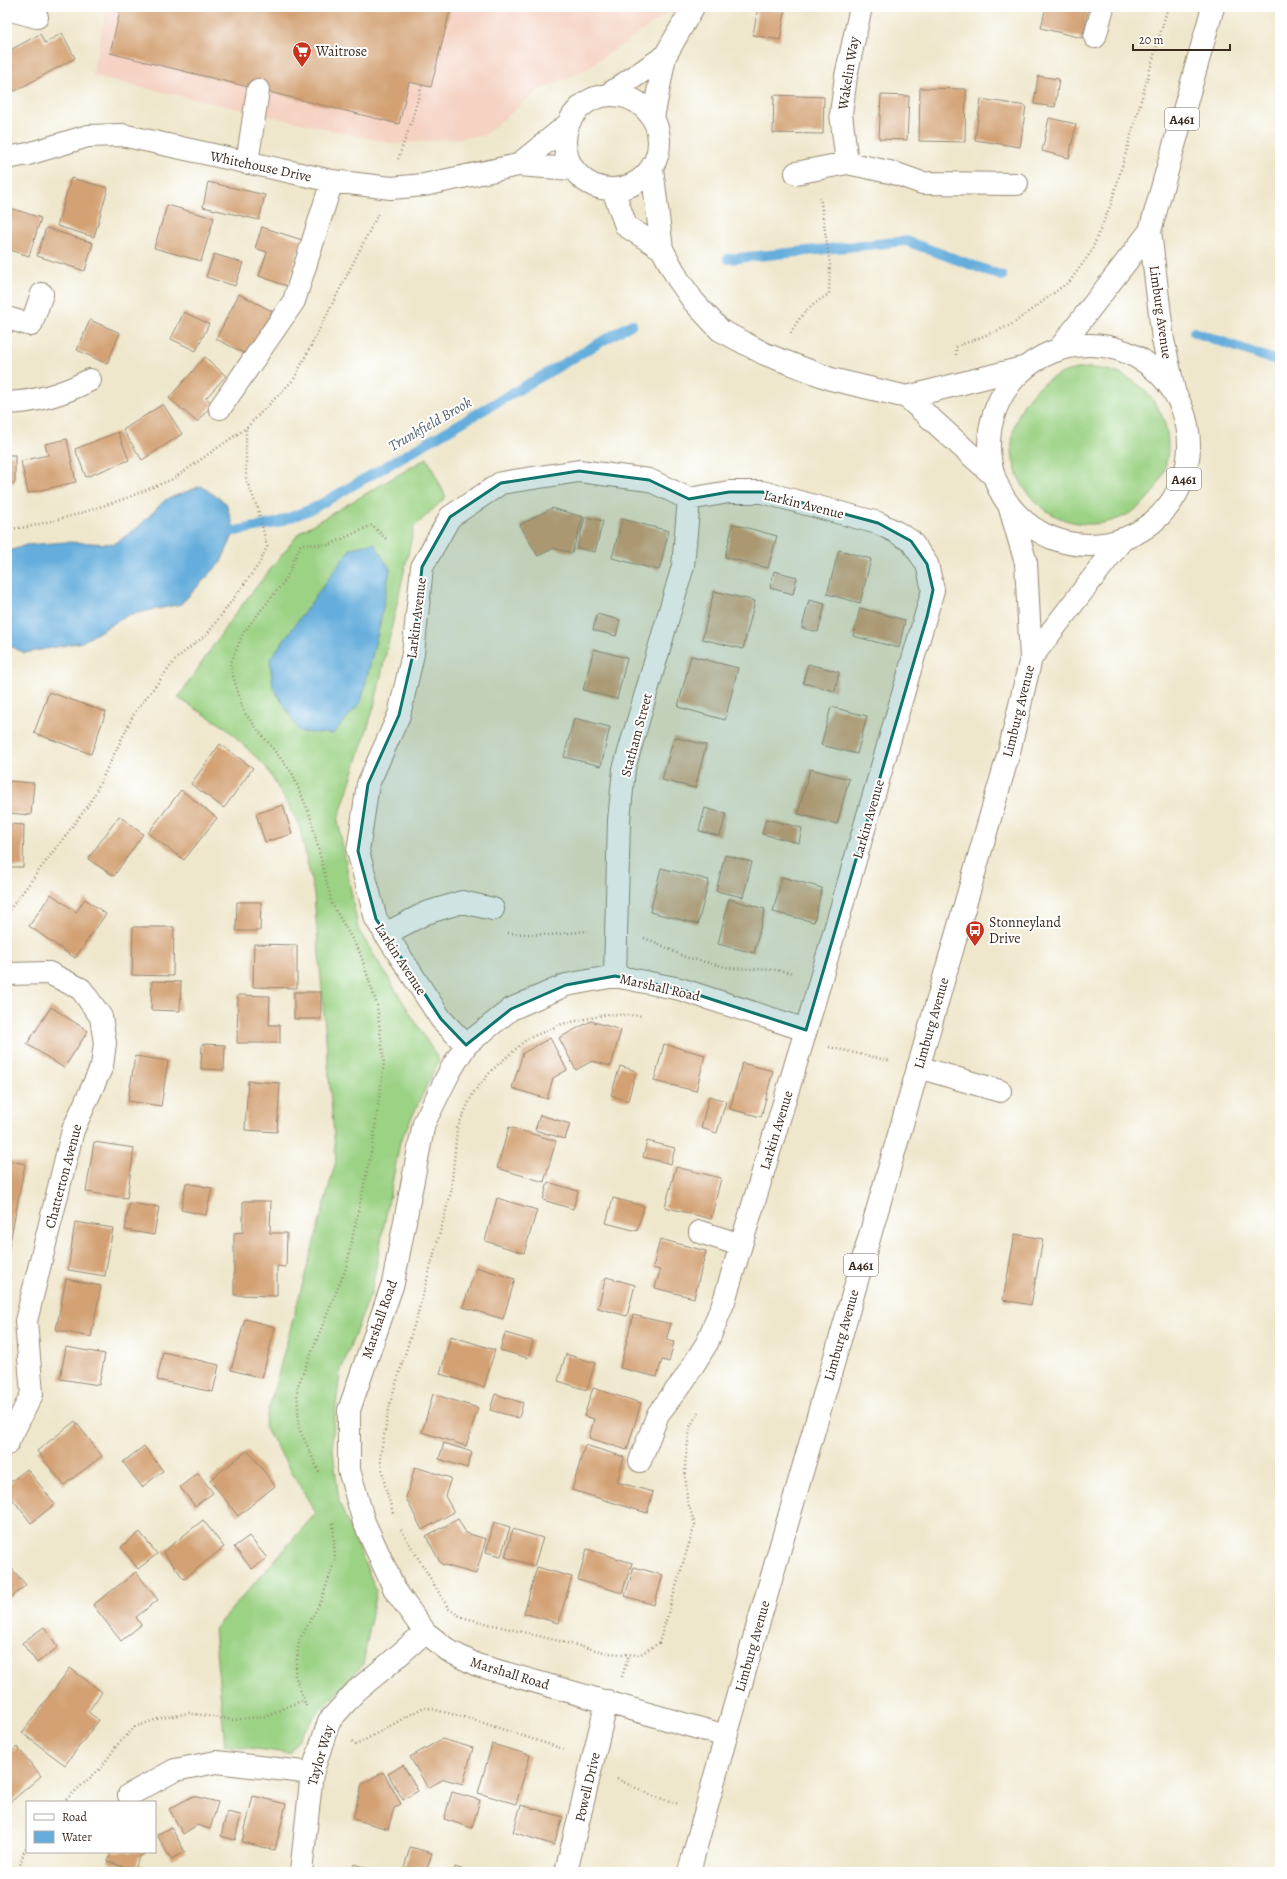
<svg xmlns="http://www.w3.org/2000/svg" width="1287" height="1879" font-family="Alegreya,serif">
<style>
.built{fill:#f5d2c2}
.grass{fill:#9bd284;stroke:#6b7e51;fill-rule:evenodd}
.water{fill:#65addc;stroke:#506c7d}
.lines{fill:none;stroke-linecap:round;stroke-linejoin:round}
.stream{stroke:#65addc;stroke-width:10}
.building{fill:#d3a173}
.minor-casing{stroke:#958875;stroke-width:24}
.major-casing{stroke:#958875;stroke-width:24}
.path{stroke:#958875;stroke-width:2.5;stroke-dasharray:1 3;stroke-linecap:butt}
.minor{stroke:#fff;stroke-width:22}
.major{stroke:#fff;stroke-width:22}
.marked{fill:#0f766e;fill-opacity:0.2;stroke:#0f766e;stroke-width:3;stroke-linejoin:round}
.labels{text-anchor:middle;stroke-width:4;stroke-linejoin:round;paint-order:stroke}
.shield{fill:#fff;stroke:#766a62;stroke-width:1}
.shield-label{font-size:13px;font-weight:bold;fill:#3b2a1e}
.poi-label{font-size:14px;fill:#3b2a1e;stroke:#fff;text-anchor:start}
.street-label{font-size:14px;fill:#3b2a1e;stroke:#fff}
.water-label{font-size:15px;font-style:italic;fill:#4c5e6a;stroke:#fff}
</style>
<rect width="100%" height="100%" fill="#fff"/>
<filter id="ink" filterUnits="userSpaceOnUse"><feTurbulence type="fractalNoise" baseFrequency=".025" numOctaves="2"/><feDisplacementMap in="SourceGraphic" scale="8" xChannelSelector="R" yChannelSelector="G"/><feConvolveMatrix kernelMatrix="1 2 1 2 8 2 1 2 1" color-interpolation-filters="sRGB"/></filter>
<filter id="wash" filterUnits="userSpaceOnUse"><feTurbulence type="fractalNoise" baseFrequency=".012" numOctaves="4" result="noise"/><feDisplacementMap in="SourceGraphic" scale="16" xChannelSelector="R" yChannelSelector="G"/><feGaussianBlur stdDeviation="0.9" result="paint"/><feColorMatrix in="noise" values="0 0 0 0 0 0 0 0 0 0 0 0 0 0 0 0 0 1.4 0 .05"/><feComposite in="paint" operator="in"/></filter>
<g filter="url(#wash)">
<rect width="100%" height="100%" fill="#efe7cc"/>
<path class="built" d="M107,7h565l-1,4 -86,59 -46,20 -56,46 -89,8 -302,-68z"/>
<path class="grass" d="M1012 446a78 78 0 1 1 156 0a78 78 0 1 1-156 0Z
M427,458l19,39 -32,30 -40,180 -36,113 20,109 81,131 -39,82 -29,151 -31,80 -8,68 7,61 37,88 -13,75 -49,52 -25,36 -64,-8 -11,-116 102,-116 -52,-87 72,-265 -22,-267 -15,-70 -33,-57 -41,-40 -47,-29 56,-83 66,-83zM390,569l-10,54 -19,79z"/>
<path class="water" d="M201,486l25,17 9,28 -14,31 -40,42 -53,11 -46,27 -57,11 -18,-8v-93l19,-7 40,-3 48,2 22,-15 29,-29z
M374,543l16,26 -10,54 -19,79 -28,32 -33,-2 -27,-45 -3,-28 81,-111z"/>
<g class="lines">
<path class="stream" d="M728,259l178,-18 96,35
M1194,332l86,30
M235,531l41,-8 38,-15 318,-184"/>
</g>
<g id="blocks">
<path class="building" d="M121,7h330l-20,80 -22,-5 -10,42 -289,-71z
M758,7l27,5 -5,28 -27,-5z
M1046,7h43l-7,31 -41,-10z
M62,33l13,25 -60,33 -8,-2v-41l5,1 28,-15 5,9z
M1038,76l21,3 -4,28 -21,-3z
M920,88l46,1 -1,53 -46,-1z
M774,95l50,2 -1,37 -50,-1z
M881,95l28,1 -2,44 -28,-1z
M981,99l45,7 -6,41 -45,-7z
M1049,118l27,6 -7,34 -27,-7z
M71,178l37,10 -14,49 -37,-11z
M208,182l57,13 -6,25 -56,-13z
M167,205l47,13 -13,43 -47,-13z
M7,207l34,11 -12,38 -22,-7z
M262,227l40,13 -15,46 -28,-10 8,-24 -12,-4z
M46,228l47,15 -8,28 -48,-15z
M214,254l29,9 -8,23 -29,-9z
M239,294l33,17 -22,45 -34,-17z
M184,312l25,12 -13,27 -25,-12z
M90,320l30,13 -13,31 -30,-14z
M205,357l21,19 -20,22 7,6 -16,18 -28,-24z
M163,404l19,30 -40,26 -19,-30z
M118,432l11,28 -43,17 -11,-28z
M67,439l9,43 -48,11 -7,-32 27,-6 -3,-11z
M7,455h8v28h-8z
M552,508l31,9 -11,36 -18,-5 -16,8 -18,-31z
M585,517l18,4 -8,31 -18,-4z
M622,519l47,12 -10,39 -47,-12z
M733,524l44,12 -9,32 -43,-11z
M839,550l32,9 -11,44 -33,-9z
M774,571l23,6 -4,17 -23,-6z
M714,591l41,10 -12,48 -41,-10z
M809,600l16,4 -7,28 -16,-4z
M860,608l45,12 -6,28 -46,-12z
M597,614l23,6 -4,16 -23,-6z
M594,649l33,9 -10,41 -34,-9z
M691,656l47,12 -13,52 -47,-13z
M808,664l31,8 -4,19 -32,-8z
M49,692l57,20 -15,42 -57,-21z
M831,707l36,9 -10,38 -36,-9z
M574,718l36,9 -9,39 -37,-9z
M674,737l32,8 -11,43 -33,-8z
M220,744l33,24 -29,40 -33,-24z
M810,769l39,10 -12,45 -39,-10z
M7,781l27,2 -3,32 -24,-2z
M181,790l36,28 -33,42 -36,-27z
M283,805l9,29 -27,8 -9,-28z
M705,808l21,6 -6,22 -21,-5z
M119,816l24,18 -29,42 -26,-17z
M766,819l36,9 -3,15 -37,-9z
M7,824l17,1 -1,42h-16z
M725,855l27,7 -9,35 -27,-6z
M661,868l48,12 -11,44 -48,-12z
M782,877l40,11 -8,34 -41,-10z
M51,894l25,18 9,-13 21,15 -31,44 -46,-32z
M729,899l36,10 -11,44 -36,-9z
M237,902h24l-1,29h-24z
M133,927h41l-1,49 -41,-1z
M254,944l43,1v43l-44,-1z
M152,981l29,1 -1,29 -29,-1z
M294,992h27v27h-27z
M238,995l32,1 -1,29h11v18h-43z
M51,1007l37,24 -24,37 -37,-24z
M591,1021l30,9 -10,36 -19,-5 -16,9 -17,-32z
M550,1038l17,32 -14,8 -6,21 -35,-11 11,-35z
M202,1044l23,1 -1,25 -23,-1z
M664,1044l41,11 -9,36 -42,-10z
M135,1056l33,5 -7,45 -33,-5z
M742,1063l31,8 -12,46 -31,-8z
M620,1066l16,5 -8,30 -17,-6z
M248,1081l32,2 -3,49 -32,-2z
M709,1096l17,5 -9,32 -16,-5z
M540,1115l30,9 -5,15 -30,-9z
M509,1127l47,14 -12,41 -47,-14z
M647,1141l28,7 -4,16 -28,-7z
M94,1142l40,6 -7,50 -41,-6z
M7,1160l18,4 -17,89h-1z
M676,1167l45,11 -10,41 -46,-12z
M548,1182l30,9 -5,18 -30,-9z
M186,1183l26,5 -6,27 -25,-5z
M497,1198l40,12 -13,43 -39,-12z
M613,1198l31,8 -7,25 -31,-8z
M243,1201h28l-1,32h17l-1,34 -9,-1v30l-43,-1v-62l9,-1z
M129,1203l30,4 -5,28 -29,-5z
M75,1222l38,6 -8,48 -37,-6z
M1015,1234l28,5 -12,66 -28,-5z
M660,1239l46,12 -12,47 -39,-10 5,-18 -7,-2z
M476,1267l39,12 -12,40 -40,-12z
M606,1277l29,8 -8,31 -29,-8z
M66,1279l35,7 -10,51 -35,-7z
M633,1315l38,9 -5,16 8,2 -5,20 -7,-2 -5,17 -37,-9z
M245,1319l30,8 -13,51 -31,-8z
M505,1333l28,8 -5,17 -28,-8z
M451,1336l44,14 -11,37 -44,-13z
M66,1347l39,7 -6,31 -39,-6z
M163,1352l56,13 -6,27 -56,-12z
M566,1354l29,9 -8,27 -29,-9z
M593,1388l48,15 -14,47 -38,-12 5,-19 -10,-3z
M433,1394l45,14 -12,38 -44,-14z
M495,1394l28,9 -4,15 -29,-8z
M75,1421l27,35 -38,29 -27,-34z
M444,1443l28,9 -5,16 -28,-9z
M585,1445l39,12 -7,25 36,10 -6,21 -75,-23z
M144,1446l19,25 -21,16 -19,-25z
M248,1450l27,36 -37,30 -28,-36z
M415,1467l36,11 -6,18 9,16 -32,18 -16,-32z
M27,1469l28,35 -24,19 -24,-31v-7z
M198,1473l15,20 -18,13 -15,-19z
M458,1519l8,14 20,6 -10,35 -35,-10 -15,-28z
M203,1520l21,27 -40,32 -21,-27z
M494,1522l16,5 -9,29 -15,-4z
M513,1529l30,9 -9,28 -29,-9z
M140,1532l17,22 -19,15 -17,-22z
M249,1536l18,22 -15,11 -18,-22z
M587,1549l45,14 -10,30 -44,-13z
M7,1563l19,22 -19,16z
M537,1567l35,10 -14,46 -34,-10z
M634,1567l29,8 -9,30 -29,-9z
M136,1572l22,28 -22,17 5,8 -20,16 -28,-36z
M44,1627l14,20 -21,16 -15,-20z
M70,1668l32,24 -14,20 11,8 -34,45 -43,-32z
M442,1739l31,9 -10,36 -19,-5 -16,9 -18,-31z
M492,1744l38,11 -14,49 -38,-11z
M17,1747l24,29 -34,29v-49z
M403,1765l15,26 -15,9 -15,-26z
M383,1772l18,32 -7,4 -6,21 -35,-10 9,-35z
M452,1792l28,8 -8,28 -28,-9z
M193,1796l25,6 -8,27 -13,-4 -14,9 -14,-25z
M253,1796l33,8 -11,46 -33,-8z
M521,1805l42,12 -9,28 -41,-13z
M227,1812l14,3 -6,25 -14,-4z
M171,1827l14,25 -14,7 -14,-24z
M410,1847l22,6 -6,19h-23z
M111,1852h36l-8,5 -4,13 -27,-8z
M354,1864l25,8h-28z
M455,1867l14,5h-16z"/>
</g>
</g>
<g filter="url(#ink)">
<use href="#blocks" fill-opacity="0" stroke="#958875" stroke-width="1"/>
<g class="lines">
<defs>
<path id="minor" d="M7,9l30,8
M1095,37l8,-30
M609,94l56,-38
M565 142a47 47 0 1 1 94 0a47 47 0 1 1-94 0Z
M653,118l12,-62 28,-49
M7,158l21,-4 60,-18 34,-1 210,46 59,7 33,-3 94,-20 54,4
M247,163l11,-73
M847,163l-6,-49 5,-38 15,-69
M518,165l49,-40
M652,168l10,81 16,30 16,23 26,28 45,24 66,25 76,18 116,-29
M796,173l51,-10 47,10 28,10 95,1
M613,190l13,36 36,23
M7,318l24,7 11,-31
M907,397l86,78
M7,403c28,-1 58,-10 83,-23
M220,408l74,-107 38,-120
M385,934l41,-21 36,-11 31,7
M7,974l42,-1 32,16 20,28 4,26 -3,23 -29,64 -47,191 6,73 -25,50
M615,976l4,-156 5,-51 59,-203 6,-67
M466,1045l-25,-26 -65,-100 -18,-68 10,-67 31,-69 14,-61 9,-87 28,-50 51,-34 78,-12 70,9 40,19 40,-7h33l116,31 18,9 15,9 16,23 6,26 -127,440 -82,271 -17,42 -23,37 -26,34 -18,47
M918,1067l82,24
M700,1232l41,13
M726,1736l-249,-71 -28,-14 -24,-19 -30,-42 -31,-68 -15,-52v-60l44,-127 31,-160 26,-52 16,-26 45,-36 55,-24 49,-9 65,13 126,41
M129,1795l46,-25 41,-8 96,11
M301,1872l11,-99 17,-52 27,-30 34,-28 35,-31
M566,1872l41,-171"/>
<path id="major" d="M1150,231l13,109 11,50
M989 445a100 100 0 1 1 200 0a100 100 0 1 1-200 0Z
M1059,349l91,-118 63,-224
M1031,658l91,-118
M689,1872l37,-136 283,-984 22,-94 -5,-95 -17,-58"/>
</defs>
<use href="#minor" class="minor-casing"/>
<use href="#major" class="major-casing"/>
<path class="path" d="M398,159l12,-33 12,-41
M791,333c9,-19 20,-28 38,-39l1,-29 -10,-69
M956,355v-8l55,-22 59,-44 21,-29 20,-48 57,-197
M7,529l21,-2 47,-12 49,-16 49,-20 73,-51 48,-49 84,-165
M7,913l83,-110 45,-91 42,-54 31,-25 51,-69 8,-17 -9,-38 -12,-30v-51
M508,933l41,2 39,-4
M644,938l11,4 30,15 45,11 45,2 18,3
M829,1047l62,14
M319,1472l-20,-44 -2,-40 49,-120 27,-125 11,-80 -7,-58 -17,-52 -28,-49 -22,-89 -18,-42 -48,-61 -14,-46 13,-33 43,-54 15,-35 28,1 43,-20 16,16
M393,1513l-8,-27 -5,-29 10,-54 27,-87 34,-124 6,-63 16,-36 19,-23 35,-31 35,-15 47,-10 34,2
M401,1530l48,79 12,8 147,36 31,2 20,-12 36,-119 -8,-24 -2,-36 5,-37 8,-15
M622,1677l7,-23
M306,1706l-11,-31 4,-34 22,-40 14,-41 -2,-37
M352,1742l4,3 68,-38 47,12 95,31
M617,1779l36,17 26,8
M63,1802l38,-34 16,-23 18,-18 22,-8 32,-6 44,7 32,-4 38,-16
M18,1872l6,-20 3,-5"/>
<use href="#minor" class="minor"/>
<use href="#major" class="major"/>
</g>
</g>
<path class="marked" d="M579,471l70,9 40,19 40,-7h33l116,31 33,18 16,23 6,26 -6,27 -121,413 -126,-41 -65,-13 -49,9 -55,24 -45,36 -25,-26 -65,-100 -18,-68 10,-67 31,-69 14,-61 9,-87 28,-50 51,-34z"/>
<defs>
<symbol id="supermarket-pin" viewBox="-11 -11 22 30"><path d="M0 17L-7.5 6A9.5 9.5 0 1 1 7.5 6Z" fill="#c8321e" stroke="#fff"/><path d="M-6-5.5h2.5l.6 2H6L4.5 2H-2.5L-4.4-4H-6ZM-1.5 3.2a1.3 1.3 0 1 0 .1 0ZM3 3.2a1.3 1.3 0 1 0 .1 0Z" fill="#fff"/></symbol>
<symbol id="bus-pin" viewBox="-11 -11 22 30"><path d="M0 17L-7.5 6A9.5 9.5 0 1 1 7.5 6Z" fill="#c8321e" stroke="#fff"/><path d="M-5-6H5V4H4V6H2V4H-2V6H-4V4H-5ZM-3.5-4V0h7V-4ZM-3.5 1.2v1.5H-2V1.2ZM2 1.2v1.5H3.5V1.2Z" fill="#fff"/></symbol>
</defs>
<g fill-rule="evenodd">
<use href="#supermarket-pin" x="291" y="40" width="22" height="30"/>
<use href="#bus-pin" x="964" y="919" width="22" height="30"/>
</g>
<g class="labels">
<g class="shield">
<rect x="1165" y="108" width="34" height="22" rx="3"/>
<rect x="1167" y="468" width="34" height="22" rx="3"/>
<rect x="844" y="1254" width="34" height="22" rx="3"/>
</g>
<g class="shield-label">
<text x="1182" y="124">A461</text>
<text x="1184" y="484">A461</text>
<text x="861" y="1270">A461</text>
</g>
<g class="poi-label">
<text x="316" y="56">Waitrose</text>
<text x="989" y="927">Stonneyland<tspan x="989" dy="16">Drive</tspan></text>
</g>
<g class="street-label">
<text transform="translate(848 73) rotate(-81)" y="5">Wakelin Way</text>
<text transform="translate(261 166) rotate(12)" y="5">Whitehouse Drive</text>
<text transform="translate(1161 312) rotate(82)" y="5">Limburg Avenue</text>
<text transform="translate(804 504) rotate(14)" y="5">Larkin Avenue</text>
<text transform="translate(416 618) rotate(-83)" y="5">Larkin Avenue</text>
<text transform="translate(1018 711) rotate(-76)" y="5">Limburg Avenue</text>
<text transform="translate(636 735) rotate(-75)" y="5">Statham Street</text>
<text transform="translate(868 819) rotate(-74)" y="5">Larkin Avenue</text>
<text transform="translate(401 959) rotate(57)" y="5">Larkin Avenue</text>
<text transform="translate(660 987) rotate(13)" y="5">Marshall Road</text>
<text transform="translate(931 1023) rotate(-74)" y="5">Limburg Avenue</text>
<text transform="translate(776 1130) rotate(-73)" y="5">Larkin Avenue</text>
<text transform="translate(63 1176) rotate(-75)" y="5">Chatterton Avenue</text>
<text transform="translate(379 1319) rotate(-71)" y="5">Marshall Road</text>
<text transform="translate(841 1335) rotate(-74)" y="5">Limburg Avenue</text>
<text transform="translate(752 1646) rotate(-74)" y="5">Limburg Avenue</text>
<text transform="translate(510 1673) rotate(17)" y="5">Marshall Road</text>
<text transform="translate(320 1755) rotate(-74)" y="5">Taylor Way</text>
<text transform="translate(587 1787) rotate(-77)" y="5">Powell Drive</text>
</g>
<g class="water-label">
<text transform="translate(430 424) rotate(-30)" y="5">Trunkfield Brook</text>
</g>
</g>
<rect width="1287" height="1879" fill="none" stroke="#fff" stroke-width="24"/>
<rect x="26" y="1801" width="130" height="52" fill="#ffffff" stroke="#b1aaa5"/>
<rect x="34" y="1814" width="20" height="6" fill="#ffffff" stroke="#b1aaa5"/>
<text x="62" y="1821" font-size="12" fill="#3b2a1e">Road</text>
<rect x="34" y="1831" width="20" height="12" fill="#65addc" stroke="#b1aaa5"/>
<text x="62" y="1841" font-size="12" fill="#3b2a1e">Water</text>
<path d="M1133 44v6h97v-6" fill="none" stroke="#3b2a1e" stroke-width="2"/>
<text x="1139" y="44" font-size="12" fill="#3b2a1e" stroke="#ffffff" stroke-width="3" paint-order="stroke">20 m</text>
</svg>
